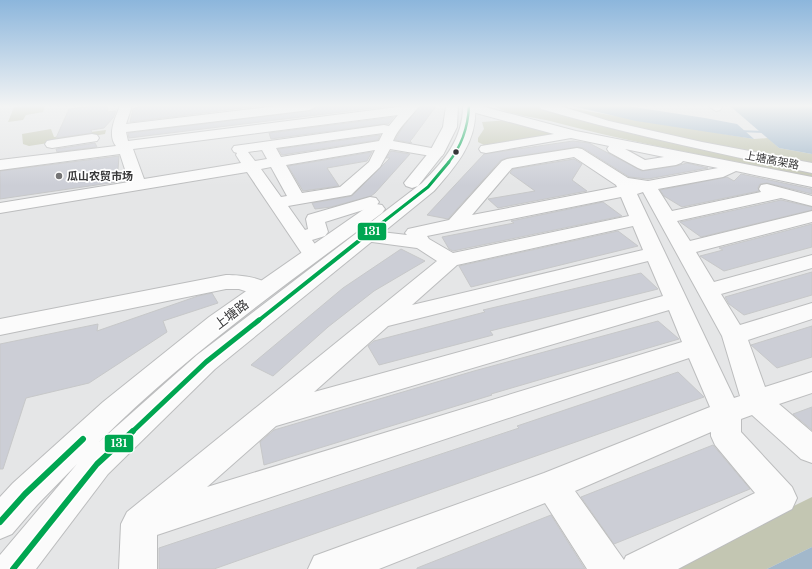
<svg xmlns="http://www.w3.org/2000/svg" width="812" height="569" font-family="'Libre Baskerville','Noto Sans SC',serif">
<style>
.forest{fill:#c3c6b2}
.water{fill:#a2b8cb}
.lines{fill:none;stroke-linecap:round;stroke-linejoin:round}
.stream{fill:#a2b8cb;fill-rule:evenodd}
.building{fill:#ccced6;stroke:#c7c8c9}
.minor-casing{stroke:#bcbdbe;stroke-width:2}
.major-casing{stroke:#bcbdbe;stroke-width:2}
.highway-casing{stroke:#bcbdbe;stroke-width:2}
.minor{fill:#fbfbfb;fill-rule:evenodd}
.major{fill:#fbfbfb;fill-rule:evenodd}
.highway{fill:#fbfbfb;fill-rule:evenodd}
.bus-1-far4-casing{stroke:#fff;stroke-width:4.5}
.bus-1-far3-casing{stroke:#fff;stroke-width:5.5}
.bus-1-far2-casing{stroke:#fff;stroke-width:7}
.bus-1-far1-casing{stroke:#fff;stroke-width:8}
.bus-1-casing{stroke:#fff;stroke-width:9}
.bus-1-far4{stroke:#00a651;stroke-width:2.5}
.bus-1-far3{stroke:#00a651;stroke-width:3}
.bus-1-far2{stroke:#00a651;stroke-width:4}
.bus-1-far1{stroke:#00a651;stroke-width:5}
.bus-1{stroke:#00a651;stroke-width:6}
.bus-dot{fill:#373738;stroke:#fff;stroke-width:1.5}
.poi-dot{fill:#747475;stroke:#fff;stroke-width:1.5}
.labels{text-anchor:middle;stroke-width:3.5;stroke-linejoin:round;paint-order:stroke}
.far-street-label{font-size:11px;fill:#373738;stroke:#fff}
.far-poi-label{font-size:11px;font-weight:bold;fill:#373738;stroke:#fff;text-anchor:start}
.street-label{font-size:13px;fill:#373738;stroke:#fff}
.line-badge{stroke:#fff;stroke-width:1.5}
.badge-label{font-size:11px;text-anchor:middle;font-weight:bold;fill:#fff}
</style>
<rect width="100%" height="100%" fill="#e5e6e7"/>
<path class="forest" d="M45,106l-2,6 -17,3 -3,5 -15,2 6,-15z
M495,106h61l198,33 14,-1 11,10 33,6v23c-87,-18 -176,-33 -262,-56 -16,-4 -42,-6 -55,-15z
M509,120l45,14 -70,11 -6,-3v-4l6,-9 -2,-7z
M51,129l3,8 52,-7 -1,4 -76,12 -6,-2 -1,-10z
M812,497v50l-45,22h-101z"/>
<path class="water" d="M572,106h55l78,12 32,6 17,15 -118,-18z
M730,106h82v48l-33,-6z
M812,547v22h-45z"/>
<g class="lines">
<path class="stream" d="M738,130l29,1 2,1 -2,1 -28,-1 -2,-1z"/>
</g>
<path class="building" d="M93,106h15l-1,6 9,-1 -3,7 -9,10 -13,2 1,3 -36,5 13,-29z
M140,106h120l-130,16 3,-13z
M317,106h74l-262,32 -1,-5 182,-22z
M420,106h16l-24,33 -2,2 2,2 -17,-3 7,-12z
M394,117l-6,7h-4l-113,15 -2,-6z
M380,135l-2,5 -96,15 -4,-6z
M573,141l16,2 53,28 34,-5 11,-3 21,5 -60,11 -19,-2 -46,-29 -6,-1 -70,11 -6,2 -53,59 -21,-4 57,-61z
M95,143l2,4 -40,5 -1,-3z
M391,151l19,3 -35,39 -4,3 -40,11 -16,2 -3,-6 40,-7 38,-38h-4z
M372,152l-5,9 -40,7 12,18 -36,5 -15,-25z
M119,156l-2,26 -117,17v-28z
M574,159l8,5 -10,16 15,11 -89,17 -10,-9 47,-8 -25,-18 3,-4z
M741,174l71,15v5l-45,-11 -7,1 -2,4 1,3 -77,16 -18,-11 -4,-6 67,-13 7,4z
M781,200l31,7v3l-111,27 -21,-15z
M603,202l19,14 -169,35 -4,-2 -7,-12 72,-14 -3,-2z
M812,224v23l-88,24 -24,-15 23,-6 -4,-2z
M618,231l20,15 -167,41 -12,-21z
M401,249l24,12 -51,30 -46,36 -55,49 -22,-11 92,-77z
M812,272v23l-68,20 -15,-11 -4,-7z
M641,273l17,16 -168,42 3,4 -114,30 -11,-19 6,-5 111,-29 -2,-2z
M212,293l6,10 -55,18 4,11 -78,51 -63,15 -23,71h-3v-125l98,-20 -1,7 101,-35z
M658,321l21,18 -188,55 1,1 -228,70 -4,-23 14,-12 200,-59z
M812,326v31l-35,11 -26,-23z
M678,372l26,25 -490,172h-55v-21l360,-120 -2,-2z
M812,407v23l-19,-16z
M713,445l37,44 -136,55 -33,-47z
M551,515l34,54h-168v-1z"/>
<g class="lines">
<defs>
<path id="minor" d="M120,106h12l-6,18 150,-18h40l-6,4 -184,22 2,9 278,-35h13c-8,11 -21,22 -26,35l44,8 5,1 2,3 -2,3 -5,1 -47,-8 -10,18 -29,28 -63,11 17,24 3,-1 -2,-10 2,-4 62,-18 6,1 3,4 -3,4 -51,16 3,10 -3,4 -13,4 10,14 -3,4 -7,2 -7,-2 -58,-86 -247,41v-10l129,-21 -9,-28 -120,16v-10l116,-14c-9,-11 -1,-28 4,-40zM398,115l-9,11 -5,-1 -150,21 -2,3 2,3 3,1 -1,2 5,8 -97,16 -11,-30zM383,133l-4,8 -98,16 -5,-9zM262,150l5,9 -12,2 -7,-9zM375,150l-6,12 -29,25 -38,6 -16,-28zM271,167l16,29 -6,1 -20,-28z
M463,106h18l95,25 236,46v10l-76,-16 -13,6 -65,12 14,22 89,-19 -2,-3 2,-4 6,-1 45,12v10l-31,-8 -104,23 13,20 122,-30v11l-116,30 18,30 98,-27v13l-91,26 19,31 72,-22v16l-64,21 17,47 47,-15v21l-33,11 33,28v31l-11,-4 -49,-44 -11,4v13l51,55 5,11 -5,11 -114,60h-91l-42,-66 -166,66h-71l6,-13 44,-16 186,-67 166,-66 -21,-49 -532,177v34h-38l2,-45 6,-12 310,-251 -20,-13 -60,-8 -3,-4 3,-4 7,-2 43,5 -2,-2 3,-4 41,-9 53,-59 5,-2 70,-11 5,1 46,29 20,3 70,-13 -35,-7 -2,2 -5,2 -33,5 -5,-2 -29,-16 -2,-3 2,-3 -38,-8 -85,15 -5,-1 -2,-3 2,-3 73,-12 -89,-24zM625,149l39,8 -19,3zM574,157l42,28 1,2 -145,28 40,-47zM643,192l79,144 18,60 -6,2 -97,-204zM621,197l8,19 -176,37 -24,-14 -2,-3zM633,226l10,24 -231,55 45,-40zM648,261l15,35 -349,96 74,-66zM669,310l13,32 -475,145 69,-61zM711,432v4l4,9 40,48 -129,63 -2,4 -49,-69z
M708,106h14v1l-2,3 -4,1z
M92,134l5,1 2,3 -2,3 -45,7 -5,-1 -2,-3 2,-3 5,-1z
M226,275c14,0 40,2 48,15l-3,5 -8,2 -24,-8h-13l-226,46v-16z"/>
<path id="major" d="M446,106h12l-1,21 -13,26 -26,33 -6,2 -6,-2 -2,-3 26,-32 13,-24z
M463,106h12c3,35 -19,60 -41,85l-219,178 -107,105 -72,95h-36v-14l77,-91 -40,41 -25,29 -12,5v-42l13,-14 90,-81 106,-85 161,-112 6,-1 6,1 3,4 -3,4c-97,72 -197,143 -283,229l98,-87 225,-172c22,-22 41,-44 41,-77z"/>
<path id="highway" d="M539,106h21l49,15 93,21 110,21v10c-91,-19 -182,-38 -271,-64z"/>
</defs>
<use href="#minor" class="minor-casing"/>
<use href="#major" class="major-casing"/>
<use href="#highway" class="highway-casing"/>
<use href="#minor" class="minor"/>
<use href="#major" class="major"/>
<use href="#highway" class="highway"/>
<defs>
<path id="bus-1-far4" d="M448,163c14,-17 20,-35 21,-57"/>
<path id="bus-1-far3" d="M369,233l59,-46 21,-25"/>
<path id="bus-1-far2" d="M258,321l112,-89"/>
<path id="bus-1-far1" d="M132,432l74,-70 53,-42"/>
<path id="bus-1" d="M0,522l25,-28 58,-55
M13,569l84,-105 36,-33"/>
</defs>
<use href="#bus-1-far4" class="bus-1-far4-casing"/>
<use href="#bus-1-far3" class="bus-1-far3-casing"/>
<use href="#bus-1-far2" class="bus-1-far2-casing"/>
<use href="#bus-1-far1" class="bus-1-far1-casing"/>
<use href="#bus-1" class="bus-1-casing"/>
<use href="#bus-1-far4" class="bus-1-far4"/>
<use href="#bus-1-far3" class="bus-1-far3"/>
<use href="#bus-1-far2" class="bus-1-far2"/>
<use href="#bus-1-far1" class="bus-1-far1"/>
<use href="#bus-1" class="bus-1"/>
</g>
<linearGradient id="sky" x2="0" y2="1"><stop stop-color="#8cb6dc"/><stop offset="0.57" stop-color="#f3f4f4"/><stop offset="1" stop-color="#f3f4f4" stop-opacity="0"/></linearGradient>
<rect width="812" height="186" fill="url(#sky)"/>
<circle class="bus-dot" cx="456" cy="152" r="3.5"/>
<circle class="poi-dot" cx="59" cy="176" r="4"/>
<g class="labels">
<g class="far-street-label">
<text transform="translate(772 160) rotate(11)" y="4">上塘高架路</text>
</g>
<g class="far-poi-label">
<text x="67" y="180">瓜山农贸市场</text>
</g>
<g class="street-label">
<text transform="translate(231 314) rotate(-37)" y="5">上塘路</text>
</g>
</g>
<g class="line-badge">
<rect x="357" y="222" width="30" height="19" rx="4" fill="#00a651"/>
<rect x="104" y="434" width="30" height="19" rx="4" fill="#00a651"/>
</g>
<g class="badge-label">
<text x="372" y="235">131</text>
<text x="119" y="447">131</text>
</g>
</svg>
